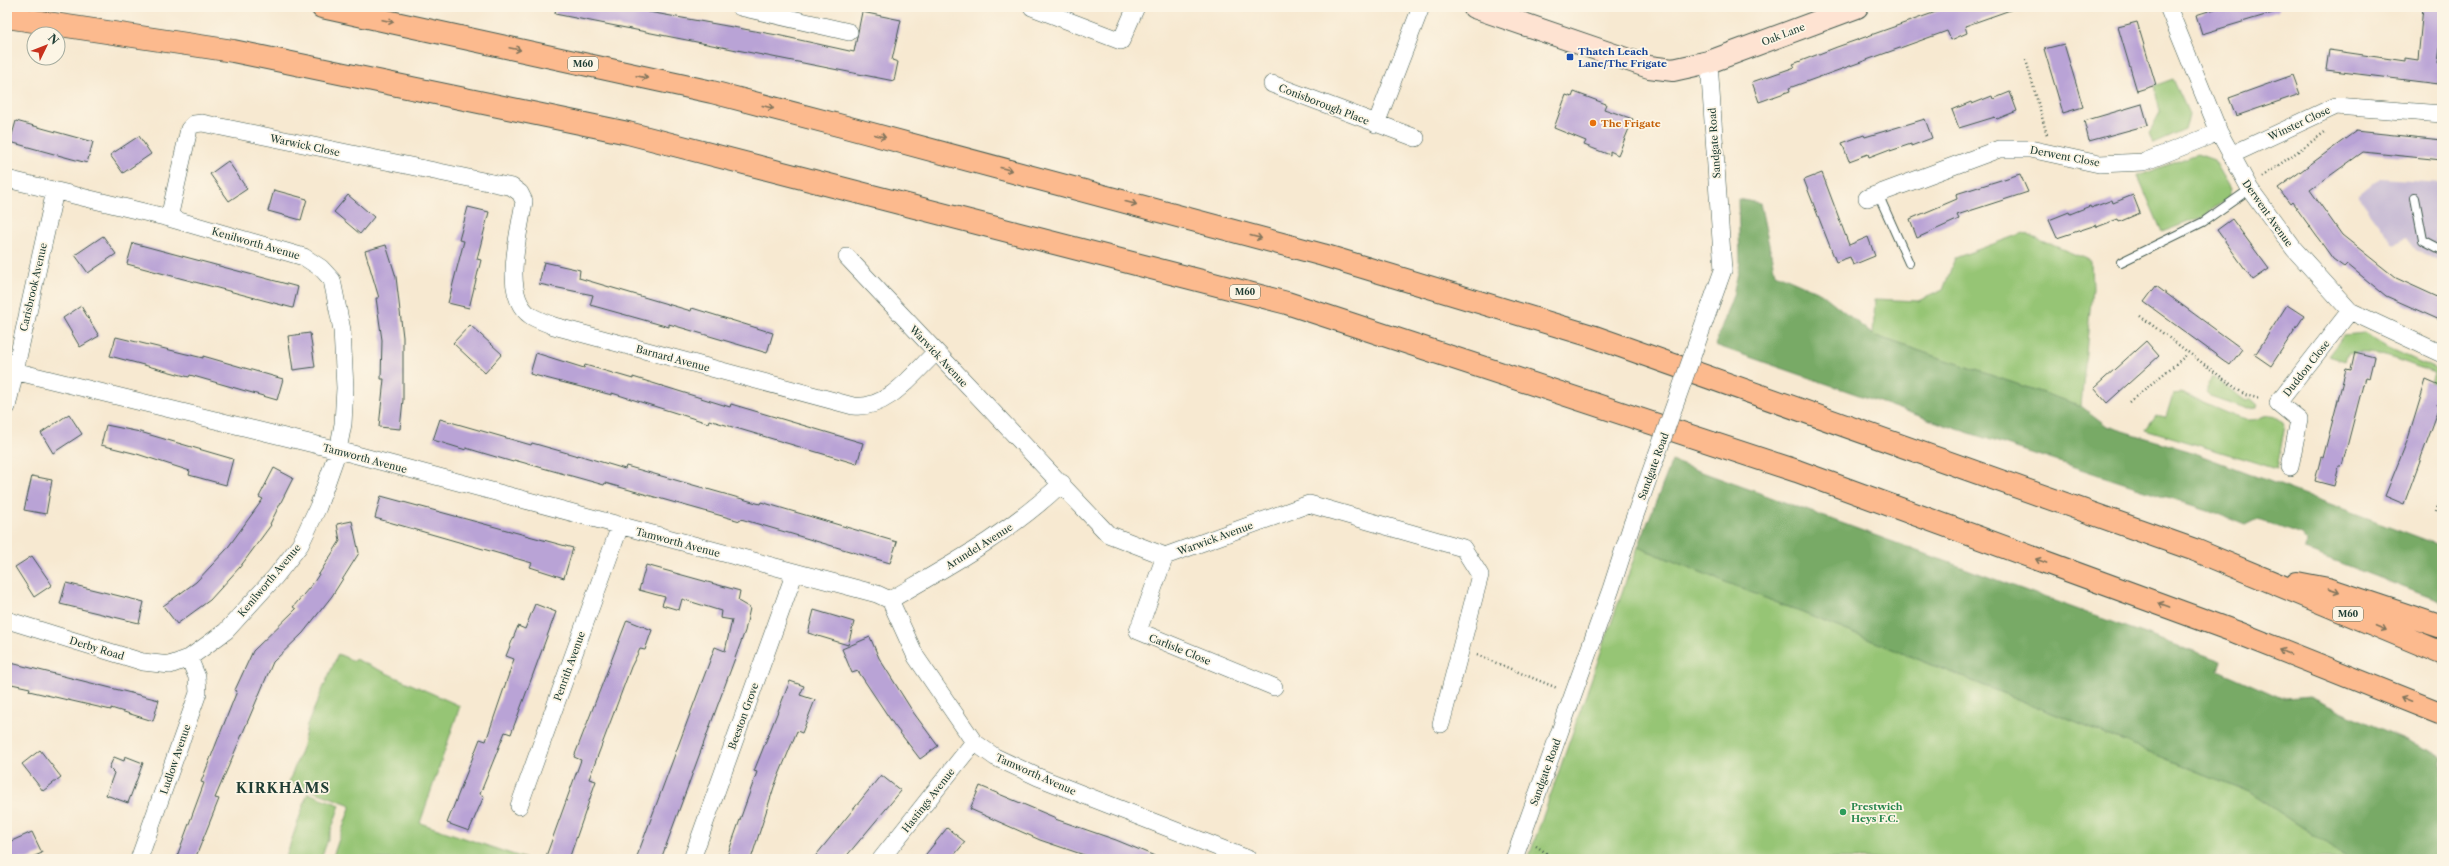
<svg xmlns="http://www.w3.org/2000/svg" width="2449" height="866" font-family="'Libre Caslon Text',serif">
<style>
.industrial{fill:#cbbfd5}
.green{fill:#96c575;stroke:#5a8154}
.forest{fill:#78aa66;stroke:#4c744d}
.building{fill:#b9a3d6}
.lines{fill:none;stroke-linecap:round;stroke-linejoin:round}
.lane-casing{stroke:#3f574c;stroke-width:10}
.street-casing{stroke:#3f574c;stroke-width:18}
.secondary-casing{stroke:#3f574c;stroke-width:24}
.highway-casing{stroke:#3f574c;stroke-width:24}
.path{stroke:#3f574c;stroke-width:2.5;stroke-dasharray:1 3;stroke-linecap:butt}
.lane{stroke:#fff;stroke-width:8}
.street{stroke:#fff;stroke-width:17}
.secondary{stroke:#fee3d2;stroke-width:22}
.highway{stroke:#fcba8e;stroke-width:22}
.street-bridge-casing{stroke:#3f574c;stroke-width:18;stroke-linecap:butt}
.street-bridge{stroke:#fff;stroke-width:17}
.oneway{stroke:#82755c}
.transit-dot{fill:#1a4fb4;stroke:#fcf5e5;stroke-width:1.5}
.food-dot{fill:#e8710a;stroke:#fcf5e5;stroke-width:1.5}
.leisure-dot{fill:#2e9e5b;stroke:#fcf5e5;stroke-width:1.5}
.labels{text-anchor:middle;stroke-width:3.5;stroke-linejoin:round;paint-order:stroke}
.shield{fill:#fcf5e5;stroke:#617469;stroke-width:1}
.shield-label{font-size:9px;font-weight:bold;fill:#1f3d34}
.street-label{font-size:10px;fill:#1f3d34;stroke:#fcf5e5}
.transit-label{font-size:10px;font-weight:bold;fill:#164399;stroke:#fcf5e5;text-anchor:start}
.food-label{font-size:10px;font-weight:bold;fill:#c56008;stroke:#fcf5e5;text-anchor:start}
.leisure-label{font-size:10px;font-weight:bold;fill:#27864d;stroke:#fcf5e5;text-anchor:start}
.district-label{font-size:14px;font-weight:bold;letter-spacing:1px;fill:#1f3d34;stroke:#fcf5e5}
</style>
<rect width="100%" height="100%" fill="#fcf5e5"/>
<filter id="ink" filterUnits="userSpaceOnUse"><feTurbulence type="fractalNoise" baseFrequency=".025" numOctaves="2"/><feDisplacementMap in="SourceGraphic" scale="8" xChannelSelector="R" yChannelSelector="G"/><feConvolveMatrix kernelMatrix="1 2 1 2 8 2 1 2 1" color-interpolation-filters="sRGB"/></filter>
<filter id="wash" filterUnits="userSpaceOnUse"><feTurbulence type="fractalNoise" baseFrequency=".012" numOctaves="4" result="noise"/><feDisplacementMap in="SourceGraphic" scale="16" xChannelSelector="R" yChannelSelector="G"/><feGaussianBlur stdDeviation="0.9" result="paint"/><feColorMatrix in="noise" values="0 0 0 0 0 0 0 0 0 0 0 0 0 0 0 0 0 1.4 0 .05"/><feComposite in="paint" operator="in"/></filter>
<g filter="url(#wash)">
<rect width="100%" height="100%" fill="#f7e9d1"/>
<path class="industrial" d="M2380,178l62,4 -8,56 8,2v21l-26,-11 -10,-13 -11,8 -37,-49z"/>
<path class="green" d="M2173,79l16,35 -4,16 -32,14 -4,-11 11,-21 -6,-26z
M2197,154l17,6 17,29 -3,9 -26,19 -40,15 -24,-56z
M2023,233l68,28 1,28 -11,117 -208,-71 2,-36 43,2 25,-11 12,-32z
M2364,333l25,15 53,24v15l-11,-5 3,-9c-26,-9 -60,-25 -86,-19l-3,7 -17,-5 16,-21z
M2213,377l33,24 4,-3 8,7 -2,3 -8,1 -38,-13 -4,-4v-5z
M2181,393c12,5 58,27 67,27 17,0 22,-11 37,4l-8,45 -132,-40 10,-14 11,2 7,-23z
M1638,547l611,245 101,67h-822z
M338,654l16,7 1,-2 105,47 -40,117 106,36h-194l19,-54 -62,-23 14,-37 4,-20z
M308,793l32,12 -19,54h-28l-7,-3z"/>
<path class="forest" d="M1738,199l22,4 15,70 46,20 52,42 208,71 26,20 82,25 253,95v56l-136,-52 1,-8 -6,-7 -44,-16 -12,6 -32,-13 -265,-86 -233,-81 18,-50 7,-32z
M1672,461l549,201 -3,8 66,29 26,-2 132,59v103h-92l-101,-67 -611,-245z"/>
<g id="blocks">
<path class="building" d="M556,7h65l156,28 77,17 8,-40 39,8 -9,40 6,2 -4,19 -339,-67z
M1950,7l63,2 -48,17 2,7 -16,7 -4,-9 -158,57 1,3 -31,11 -7,-20 43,-15 -2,-3 44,-17z
M2221,7h58v4l-77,23 -6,-19z
M2423,7h19v26l-4,30h3l-3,21 -112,-14 3,-20 76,11v-3l13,2z
M2137,22l19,63 -19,6 -19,-64z
M2064,44l19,63 -20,6 -19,-64z
M2293,75l7,19 -64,22 -7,-18z
M1574,92l32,12 -2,5 29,10 -15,36 -8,-4v4l-26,-10 2,-4 -32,-13 12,-33 6,2z
M2010,92l7,19 -20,8 -2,-2 -36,11 -7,-18 19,-8 1,2 20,-8 1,3z
M2142,104l6,21 -59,16 -5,-20z
M1925,119l7,19 -21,8v-2l-21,7v-2l-21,8 -1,-3 -19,7 -7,-18 22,-8 1,2z
M16,121l77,21 -6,21 -77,-21z
M2356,131l86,9v20l-79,-8 -53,38 32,45 54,43 46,21v22l-56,-25 -39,-32 -3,3 -11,-8 -41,-57 -2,2 -12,-16z
M139,136l12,18 -28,19 -13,-18z
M228,161l19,28 -18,12 -19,-27z
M1822,173l27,72 19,-8 7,19 -22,9 -3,-8 -14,5 -32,-82z
M2020,174l8,18 -71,23 2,4 -42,19 -7,-19 47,-20 -1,-5z
M274,190l33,9 -6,21 -33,-9z
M348,195l26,22 -14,17 -26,-22z
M2133,195l7,18 -21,9 -1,-3 -21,8 -1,-2 -39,13 -8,-18 20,-8 1,2 20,-8 1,2 21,-8 1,3z
M468,207l21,5 -12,47 4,1 -12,48 -21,-5 16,-62 -5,-1z
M2232,219l37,50 -16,11 -36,-50z
M103,236l13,18 -28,19 -13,-18z
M133,243l165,44 -5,21 -166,-44z
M386,245l10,32 7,60v63l-3,29 -21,-2 5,-48h-3l1,-39 -6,-42h3l-14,-47z
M544,262l36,8 -1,8 112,33 1,-3 81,25 -6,20 -98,-29v3l-79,-22 3,-10 -54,-11z
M2156,286l86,63 -12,16 -86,-63z
M2287,305l17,11 -33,50 -16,-11z
M81,306l18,30 -19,11 -17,-29z
M470,325l32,29 -17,19 -32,-30z
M310,333l5,34 -22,3 -5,-34z
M116,337l87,21v-2l80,23 -6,21 -87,-25 -1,2 -79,-21z
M2146,341l13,15 -52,47 -13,-15z
M2355,352l19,5 -5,21 -4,-1 -23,89h-3l-5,20 -19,-5 6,-24 2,1 23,-89 5,1z
M536,353l48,15 1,-3 48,14v-2l97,30 1,-3 132,39 -6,21 -148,-44 -1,3 -96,-30v2l-82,-21z
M2426,380l16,7 -4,18 2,1 -36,98 -19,-8 23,-57z
M69,414l13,20 -29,19 -12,-20z
M440,419l91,26 1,-2 46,13v-1l47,14 1,-3 134,38 1,-2 136,40 -7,21 -149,-44 -1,2 -135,-38 -1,2 -90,-25 -1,2 -47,-14v2l-33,-10z
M106,425l34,7 93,27 -7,26 -37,-10 1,-4 -53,-17 -36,-9z
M274,468l19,10 -23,46 1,1 -31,42 -30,33 -33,24 -14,-18 33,-24 30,-32 37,-51 -4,-2z
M32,476l20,4 -6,34 -22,-4z
M381,496l192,52 -9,30 -34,-11 2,-4 -157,-45z
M352,521l7,32 -27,43 -29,37 -30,29 -58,136 4,1 -24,60h-19l28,-76 -3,-1 36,-91 -2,-1 18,-39 43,-42 -3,-2 21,-25 26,-41 -3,-17z
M32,556l20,29 -18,12 -19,-30z
M646,565l94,26 -2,10 12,7 -5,23 -84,228h-25l79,-212 10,4 7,-31 -12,-2 1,-7 -39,-12 -3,11 -17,-5 3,-8 -26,-7z
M66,583l78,19 -5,21 -79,-19z
M535,604l21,8 -45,122 -6,-2 -25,62 4,2 -15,35 -22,-8 33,-84 6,2 28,-82 -8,-3 12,-30 7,3z
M814,610l40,12 -6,23 -40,-12z
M627,620l25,10 -7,20 -5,-1 -9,18 -42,112 7,2 -27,78h-24l36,-99 -7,-3z
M870,637l9,21 34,54 25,34 -18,13 -26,-34 -36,-54 -6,2 -10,-24z
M7,662l152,38 -6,21 -42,-13v2l-82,-19 1,-3 -23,-5z
M790,681l14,5 -4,9 15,5 -13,33 -5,-2 -23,56 -23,72h-25l31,-87 -3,-1z
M40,750l21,27 -18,14 -21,-27z
M125,756l18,7 -15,40 -22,-8 8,-22 -5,-5 5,-11 10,4z
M881,775l20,16 -57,68h-31z
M980,786l76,32 -1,1 61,21 46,19h-66l-56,-19 -70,-31z
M947,828l18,14 -14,17h-29z
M32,832l10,21 -14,6h-21v-16z"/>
</g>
</g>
<g filter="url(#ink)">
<use href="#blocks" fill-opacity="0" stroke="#3f574c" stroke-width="1"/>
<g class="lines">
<defs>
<path id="lane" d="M1878,194l31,69
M2415,198l8,42 19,10
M2121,262l82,-40 47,-33"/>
<path id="street" d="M740,7l109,25
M1032,7l89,34 15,-34
M2168,7l51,125 31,57 44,60 56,62 92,43
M1709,62l14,208
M1272,84l144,54
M1376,124l45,-117
M2231,155l105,-49 106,8
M7,179l162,39 135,39 17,11 11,12 10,50 3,58 -2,36 -5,26 -20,57 -18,38 -25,32 -49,54 -37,27 -19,7 -27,-3 -136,-42
M1867,198l132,-49h31l69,15 45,-2 75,-30
M169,218l20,-89 5,-5 8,-1 310,64 8,6 4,8c-4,30 -24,95 7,115 7,4 15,7 23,10l299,80c34,4 59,-31 82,-53
M847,257l261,277 57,22 144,-52 154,44 17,27 -39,149
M14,371l324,79 539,144 13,6 26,57 58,85 21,15 43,20 210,82
M7,407l48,-216
M2290,467l9,-47 -21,-17 72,-92
M1165,556l-27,75 136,56
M890,600c60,-35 121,-68 172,-117
M519,806l101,-280
M139,859l59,-166 -1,-16 -8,-19
M692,859l103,-287
M881,859l93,-117
M1514,859l97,-270 21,-65"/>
<path id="secondary" d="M1474,7l175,60 24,3 36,-8 148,-55"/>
<path id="highway" d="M322,7l390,85 130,34 481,129 272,82 600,213 247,103
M7,17l226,34 395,82 659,170 510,168 439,161 206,82
M2297,583l31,6 114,38"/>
</defs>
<use href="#lane" class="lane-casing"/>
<use href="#street" class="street-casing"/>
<use href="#secondary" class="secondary-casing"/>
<use href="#highway" class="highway-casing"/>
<path class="path" d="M2026,60l21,75
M2262,177l63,-45
M2140,316l105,79 16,4
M2129,402l59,-48
M2436,512l6,-18
M1477,655l80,33
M1536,846l19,13"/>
<use href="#lane" class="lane"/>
<use href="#street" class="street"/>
<use href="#secondary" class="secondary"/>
<use href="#highway" class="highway"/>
<defs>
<path id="street-bridge" d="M1632,524l91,-254"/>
</defs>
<use href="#street-bridge" class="street-bridge-casing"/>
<use href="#street-bridge" class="street-bridge"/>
</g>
<defs><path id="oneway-shaft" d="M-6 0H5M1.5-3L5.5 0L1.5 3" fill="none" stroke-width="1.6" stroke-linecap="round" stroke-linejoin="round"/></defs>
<g class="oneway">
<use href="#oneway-shaft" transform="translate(388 21) rotate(12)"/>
<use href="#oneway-shaft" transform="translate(515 49) rotate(12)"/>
<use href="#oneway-shaft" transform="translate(642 77) rotate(12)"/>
<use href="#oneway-shaft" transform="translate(768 107) rotate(15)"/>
<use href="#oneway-shaft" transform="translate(880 136) rotate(15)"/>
<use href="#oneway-shaft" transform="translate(1006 169) rotate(15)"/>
<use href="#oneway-shaft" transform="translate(1131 203) rotate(15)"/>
<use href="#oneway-shaft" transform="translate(1256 237) rotate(15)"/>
<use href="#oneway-shaft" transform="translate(2041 561) rotate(-160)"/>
<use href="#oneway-shaft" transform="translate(2334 591) rotate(19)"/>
<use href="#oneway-shaft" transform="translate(2164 605) rotate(-160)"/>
<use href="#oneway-shaft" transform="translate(2381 628) rotate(23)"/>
<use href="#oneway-shaft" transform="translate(2285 652) rotate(-158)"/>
<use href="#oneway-shaft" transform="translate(2406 700) rotate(-158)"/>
</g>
</g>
<rect class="transit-dot" x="1566" y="53" width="8" height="8" rx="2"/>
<circle class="food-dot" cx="1593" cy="123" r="4"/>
<circle class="leisure-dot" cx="1843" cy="812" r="4"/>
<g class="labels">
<g class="shield">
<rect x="568" y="57" width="30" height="14" rx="3"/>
<rect x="1230" y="285" width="30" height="14" rx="3"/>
<rect x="2333" y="607" width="30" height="14" rx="3"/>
</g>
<g class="shield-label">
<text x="583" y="67">M60</text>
<text x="1245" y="295">M60</text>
<text x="2348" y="617">M60</text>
</g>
<g class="street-label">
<text transform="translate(1783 34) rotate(-21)" y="4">Oak Lane</text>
<text transform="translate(1324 104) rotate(21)" y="4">Conisborough Place</text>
<text transform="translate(2299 123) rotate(-25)" y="4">Winster Close</text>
<text transform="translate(1714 143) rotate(-94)" y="4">Sandgate Road</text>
<text transform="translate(305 145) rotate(12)" y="4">Warwick Close</text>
<text transform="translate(2065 156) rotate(11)" y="4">Derwent Close</text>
<text transform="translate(2268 213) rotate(55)" y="4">Derwent Avenue</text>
<text transform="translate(256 243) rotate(16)" y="4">Kenilworth Avenue</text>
<text transform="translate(33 287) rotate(-77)" y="4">Carisbrook Avenue</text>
<text transform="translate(939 356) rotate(47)" y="4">Warwick Avenue</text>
<text transform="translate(673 358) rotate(15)" y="4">Barnard Avenue</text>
<text transform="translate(2306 368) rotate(-52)" y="4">Duddon Close</text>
<text transform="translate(365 458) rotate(15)" y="4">Tamworth Avenue</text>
<text transform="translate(1653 466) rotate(-70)" y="4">Sandgate Road</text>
<text transform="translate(1215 538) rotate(-20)" y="4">Warwick Avenue</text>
<text transform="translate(678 542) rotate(15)" y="4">Tamworth Avenue</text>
<text transform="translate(979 546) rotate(-32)" y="4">Arundel Avenue</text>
<text transform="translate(269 580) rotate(-50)" y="4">Kenilworth Avenue</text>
<text transform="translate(97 648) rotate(17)" y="4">Derby Road</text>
<text transform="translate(1180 649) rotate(22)" y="4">Carlisle Close</text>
<text transform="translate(569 666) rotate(-70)" y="4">Penrith Avenue</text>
<text transform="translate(743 716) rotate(-70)" y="4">Beeston Grove</text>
<text transform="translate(175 759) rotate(-71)" y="4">Ludlow Avenue</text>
<text transform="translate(1545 772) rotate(-70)" y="4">Sandgate Road</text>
<text transform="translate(1036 774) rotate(24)" y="4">Tamworth Avenue</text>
<text transform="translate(928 800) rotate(-52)" y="4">Hastings Avenue</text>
</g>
<g class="transit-label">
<text x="1578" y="55">Thatch Leach<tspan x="1578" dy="12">Lane/The Frigate</tspan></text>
</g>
<g class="food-label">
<text x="1601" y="127">The Frigate</text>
</g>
<g class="leisure-label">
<text x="1851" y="810">Prestwich<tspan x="1851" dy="12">Heys F.C.</tspan></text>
</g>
<g class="district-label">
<text x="283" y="793">KIRKHAMS</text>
</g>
</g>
<rect width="2449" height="866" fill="none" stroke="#fcf5e5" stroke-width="24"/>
<g transform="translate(46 46) rotate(47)"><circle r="19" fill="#fcf5e5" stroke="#a4ab9e"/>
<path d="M0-3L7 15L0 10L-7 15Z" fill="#c8321e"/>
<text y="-6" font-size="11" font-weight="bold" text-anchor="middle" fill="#1f3d34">N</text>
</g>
</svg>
